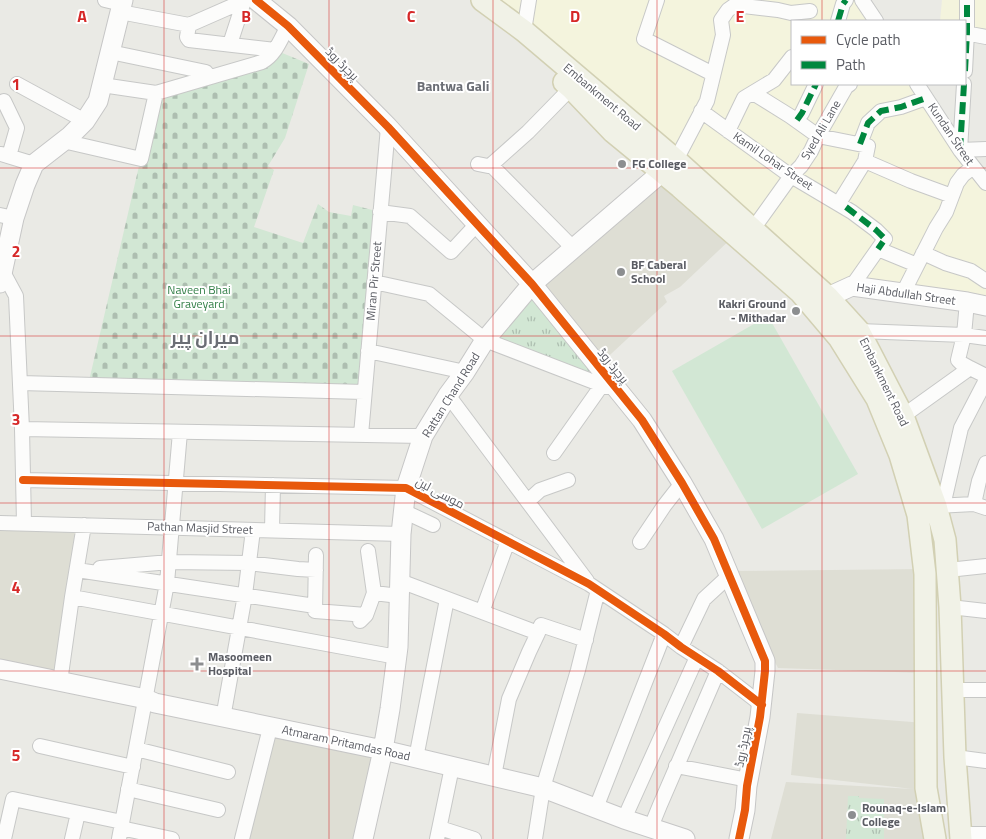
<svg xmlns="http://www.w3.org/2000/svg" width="986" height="839" font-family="'Titillium Web',Cairo,sans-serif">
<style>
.commercial{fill:#f4f4dd}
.education{fill:#deded4}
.grass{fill:url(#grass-tufts)}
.cemetery{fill:url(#cemetery-stones)}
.pitch{fill:#d2e7d4}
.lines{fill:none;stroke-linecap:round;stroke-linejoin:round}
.street-casing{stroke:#c7c8c7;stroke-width:16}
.secondary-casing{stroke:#c6c6c6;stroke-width:21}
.primary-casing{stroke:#d2d0b3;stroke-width:24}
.street{stroke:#fcfcfb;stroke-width:14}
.secondary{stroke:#fcfcfb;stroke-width:19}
.primary{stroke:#f1f2e7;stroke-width:21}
.quiet{stroke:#00873e;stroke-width:6;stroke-dasharray:12 6;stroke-linecap:butt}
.cycleway-casing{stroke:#fff;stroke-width:11}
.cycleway{stroke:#e8590c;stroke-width:8}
.grid{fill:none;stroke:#d62828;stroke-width:1;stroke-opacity:0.55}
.poi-dot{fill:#8c8e90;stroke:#fff;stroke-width:2}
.labels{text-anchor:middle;stroke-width:4;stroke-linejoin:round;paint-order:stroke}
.street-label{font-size:12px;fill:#5a5c63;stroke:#fff}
.poi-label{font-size:12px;font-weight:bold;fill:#5a5c63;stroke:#fff;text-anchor:start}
.park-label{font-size:12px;fill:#348049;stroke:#fff}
.neighbourhood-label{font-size:14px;font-weight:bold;fill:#6b6e75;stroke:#fff}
.district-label{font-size:18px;font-weight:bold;fill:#6b6e75;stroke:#fff}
.grid-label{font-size:16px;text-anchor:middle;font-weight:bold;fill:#d62828;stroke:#fff;stroke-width:4;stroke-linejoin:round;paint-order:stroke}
</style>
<defs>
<pattern id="grass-tufts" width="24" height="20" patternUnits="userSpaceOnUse" patternTransform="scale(1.25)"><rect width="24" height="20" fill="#d2e7d4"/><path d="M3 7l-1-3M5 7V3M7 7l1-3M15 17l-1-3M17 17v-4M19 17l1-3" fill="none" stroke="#adbeb0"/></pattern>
<pattern id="cemetery-stones" width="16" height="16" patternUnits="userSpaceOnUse" patternTransform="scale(1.25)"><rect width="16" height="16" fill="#d2e7d4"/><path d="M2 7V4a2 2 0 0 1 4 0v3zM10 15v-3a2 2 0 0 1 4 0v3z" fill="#adbeb0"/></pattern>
</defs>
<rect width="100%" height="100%" fill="#eaeae5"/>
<path class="commercial" d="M482,0h380l14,21h-84v63h125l69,99v124l-134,-21 -24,11z
M942,0h44v37l-21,-16h-25z"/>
<path class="education" d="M659,170l76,65 -55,52 -16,9 3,6 -69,64 -66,-82z
M0,523l84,2 -24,157 -60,-13z
M924,569l1,104 -147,-5 -50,-97z
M797,713l128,10 1,116h-155l15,-57 127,7 -122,-14z
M270,728l113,22 -20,89h-121z"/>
<path class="grass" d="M532,284l85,105 -120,-51z
M848,796h11v2l25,1v40h-38z"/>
<path class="cemetery" d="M275,50l34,14 -24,74 -17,28 6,4 -20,57 49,16 15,-39 11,8 22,4 2,-11 27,7 -16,180 -275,-11 67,-288z"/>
<path class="pitch" d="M768,316l90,158 -96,55 -90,-158z"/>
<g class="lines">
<defs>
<path id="street" d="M105,0l17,4
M657,0l-13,39 69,35
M862,0l14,21
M120,12l69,13 57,-25
M838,21l5,-17 3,-4
M189,25l-2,12 2,3 86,10
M524,31l5,-31
M965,33l21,4
M230,44l14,-43
M110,52l96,20 3,5
M965,71l2,-39v-32
M17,84l68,37
M917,84l43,66 26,33
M964,84l-4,66 26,-1
M102,85l54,8 106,-31c14,-8 18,-22 26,-36
M753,93l37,23 28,20 50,10 -3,15 46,20 41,15
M4,101l13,27 -8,28
M701,111l87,63 64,38 24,18 9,9 -7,10
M797,120l5,-7 14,-29
M728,131l16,-33 30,-18 18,-23
M63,141l78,18 15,-66
M860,144l8,-21 13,-12 20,-4 25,-9
M1,154l33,10
M676,160l31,-59 16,-66 -2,-15 7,-10 7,-5 43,5 13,3 19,-2
M478,164l10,2 3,-1 37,-33 43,-44
M491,165l82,83
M839,203l26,-42
M380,212l30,4 41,36 26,-28
M0,215l14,3
M753,229l38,-53 10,-10 10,-15 7,-15 28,-49 4,-3
M923,253l22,10 26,8 15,10
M0,270h2l14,26 6,133 401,7
M374,282l55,12 56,46 117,45 15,4
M852,286l26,-37 39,16
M903,293l33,-65 10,-16 11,-29 6,-8 10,-8
M967,302l-3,33 22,3
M859,331l105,4 -6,25 3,3 9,5
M368,351l97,21
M20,383l344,9
M448,395l139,186
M903,416l67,-48 16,8
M22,429l2,94
M361,435l27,-308
M554,453l48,-68
M23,480l383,8 183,96 75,50 17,13 37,24 44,34
M528,501l12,-11 28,-10
M974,504l5,-23 7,-18
M936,506l38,-2 12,4
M943,506l18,-78 25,-48
M403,511l30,14
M0,523l401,11
M272,530l1,-45
M640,542l24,-36 18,-23
M316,555l-1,56 51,4
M100,568l70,-6 78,1 50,6 18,1
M77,570l238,36
M948,570l38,-4
M400,581l138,52 -9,19 -20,47 -15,77
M374,593l25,3
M72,597l325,60
M950,607l36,4
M482,612l26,-71
M360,621l6,-6 8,-22 -6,-42
M538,633l3,-8 45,15
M681,647l23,-48 26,-24
M60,682l12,-85 12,-72
M953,690h33
M223,718l22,-123 8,-65
M40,746l93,21
M136,749l92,23
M955,757l31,4
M416,758l31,-159
M676,766l72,14
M128,789l90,21
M596,808l68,-174
M624,819l73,-162
M651,827l9,-22 58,-134
M121,828l51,11
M440,828l34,11
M960,834h26
M4,839l9,-40 109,23
M72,839l6,-26
M119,839l48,-256 13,-151
M242,839l28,-111
M437,839l15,-72
M535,839l8,-51 35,-118 20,-80"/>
<path id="secondary" d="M256,0l32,26 100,101 144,157 110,136 40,63 32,56 51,122v10l-5,46 -13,69 -2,24 -6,29
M0,283l14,-65 11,-33 9,-21 36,-28 15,-15 13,-20 25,-101
M828,297l24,-11 115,16 19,4
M0,669l146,30 9,4 228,47 160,38 81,31 61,20
M363,839l20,-89 7,-41 8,-62 3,-113 5,-46 17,-52 25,-41 17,-23 20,-32 47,-56 130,-112"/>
<path id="primary" d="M482,0l42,31 152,129 152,137 31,34 44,85 33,90 9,34 5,67 5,150 6,82
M564,82l7,6 42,44 67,55 120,105 39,46 38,61 23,56 18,60 7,59 1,214 9,51"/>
</defs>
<use href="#street" class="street-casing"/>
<use href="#secondary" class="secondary-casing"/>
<use href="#primary" class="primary-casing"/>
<use href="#street" class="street"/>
<use href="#secondary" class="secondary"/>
<use href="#primary" class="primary"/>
<path class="quiet" d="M838,21l5,-17 3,-4
M965,71l2,-39v-32
M797,120l5,-7 14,-29
M860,144l8,-21 13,-12 20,-4 25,-9
M960,150l4,-66
M846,207l30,23 9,9 -7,10"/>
<defs>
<path id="cycleway" d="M256,0l32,26 100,101 144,157 110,136 40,63 32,56 51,122v10l-5,46 -13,69 -2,24 -6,29
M23,480l383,8 183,96 75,50 17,13 37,24 44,34"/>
</defs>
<use href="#cycleway" class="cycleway-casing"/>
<use href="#cycleway" class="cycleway"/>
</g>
<path class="grid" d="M164,0v839M329,0v839M493,0v839M657,0v839M822,0v21M822,84v755M0,168h986M0,336h986M0,503h986M0,671h986"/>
<g class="poi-dot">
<circle cx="622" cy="164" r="5"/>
<circle cx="621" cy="272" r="5"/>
<circle cx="796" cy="311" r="5"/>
<path d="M194.5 656.5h5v5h5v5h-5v5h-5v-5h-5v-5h5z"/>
<circle cx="852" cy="815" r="5"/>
</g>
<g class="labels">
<g class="street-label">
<text transform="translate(342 64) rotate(45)" y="4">پرچرڈ روڈ</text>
<text transform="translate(602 97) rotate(40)" y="4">Embankment Road</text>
<text transform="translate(821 130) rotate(-60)" y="4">Syed Ali Lane</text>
<text transform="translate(951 134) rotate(56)" y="4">Kundan Street</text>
<text transform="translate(773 161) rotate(34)" y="4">Kamil Lohar Street</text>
<text transform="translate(374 281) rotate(-85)" y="4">Miran Pir Street</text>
<text transform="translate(906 294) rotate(8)" y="4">Haji Abdullah Street</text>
<text transform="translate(613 366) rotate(51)" y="4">پرچرڈ روڈ</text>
<text transform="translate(884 382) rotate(64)" y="4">Embankment Road</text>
<text transform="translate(451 395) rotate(-58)" y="4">Rattan Chand Road</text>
<text transform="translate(440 493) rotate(28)" y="4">موسی لین</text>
<text transform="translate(200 528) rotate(2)" y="4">Pathan Masjid Street</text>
<text transform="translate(346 743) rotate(12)" y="4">Atmaram Pritamdas Road</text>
<text transform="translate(743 747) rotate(-79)" y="4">پرچرڈ روڈ</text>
</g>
<g class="poi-label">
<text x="632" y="168">FG College</text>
<text x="631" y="269">BF Caberal<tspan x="631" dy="14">School</tspan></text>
<text x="786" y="308" text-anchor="end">Kakri Ground<tspan x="786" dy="14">- Mithadar</tspan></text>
<text x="208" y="661">Masoomeen<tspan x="208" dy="14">Hospital</tspan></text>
<text x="862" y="812">Rounaq-e-Islam<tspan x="862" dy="14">College</tspan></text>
</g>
<g class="park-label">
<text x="199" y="294">Naveen Bhai<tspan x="199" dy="14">Graveyard</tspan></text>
</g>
<g class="neighbourhood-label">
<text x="453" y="91">Bantwa Gali</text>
</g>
<g class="district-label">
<text x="205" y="344">میران پیر</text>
</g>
</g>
<g class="grid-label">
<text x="82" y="22">A</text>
<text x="246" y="22">B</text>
<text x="411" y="22">C</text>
<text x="575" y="22">D</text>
<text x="740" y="22">E</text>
<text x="16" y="90">1</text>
<text x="16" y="257">2</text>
<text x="16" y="425">3</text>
<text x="16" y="593">4</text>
<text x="16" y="761">5</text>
</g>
<rect x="791" y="20" width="175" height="65" fill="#ffffff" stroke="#bdbec1"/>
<rect x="801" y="36" width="25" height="8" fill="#e8590c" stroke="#bdbec1"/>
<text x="836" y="45" font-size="15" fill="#5a5c63">Cycle path</text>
<rect x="801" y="61" width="25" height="8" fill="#00873e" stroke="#bdbec1"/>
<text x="836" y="70" font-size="15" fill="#5a5c63">Path</text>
</svg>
